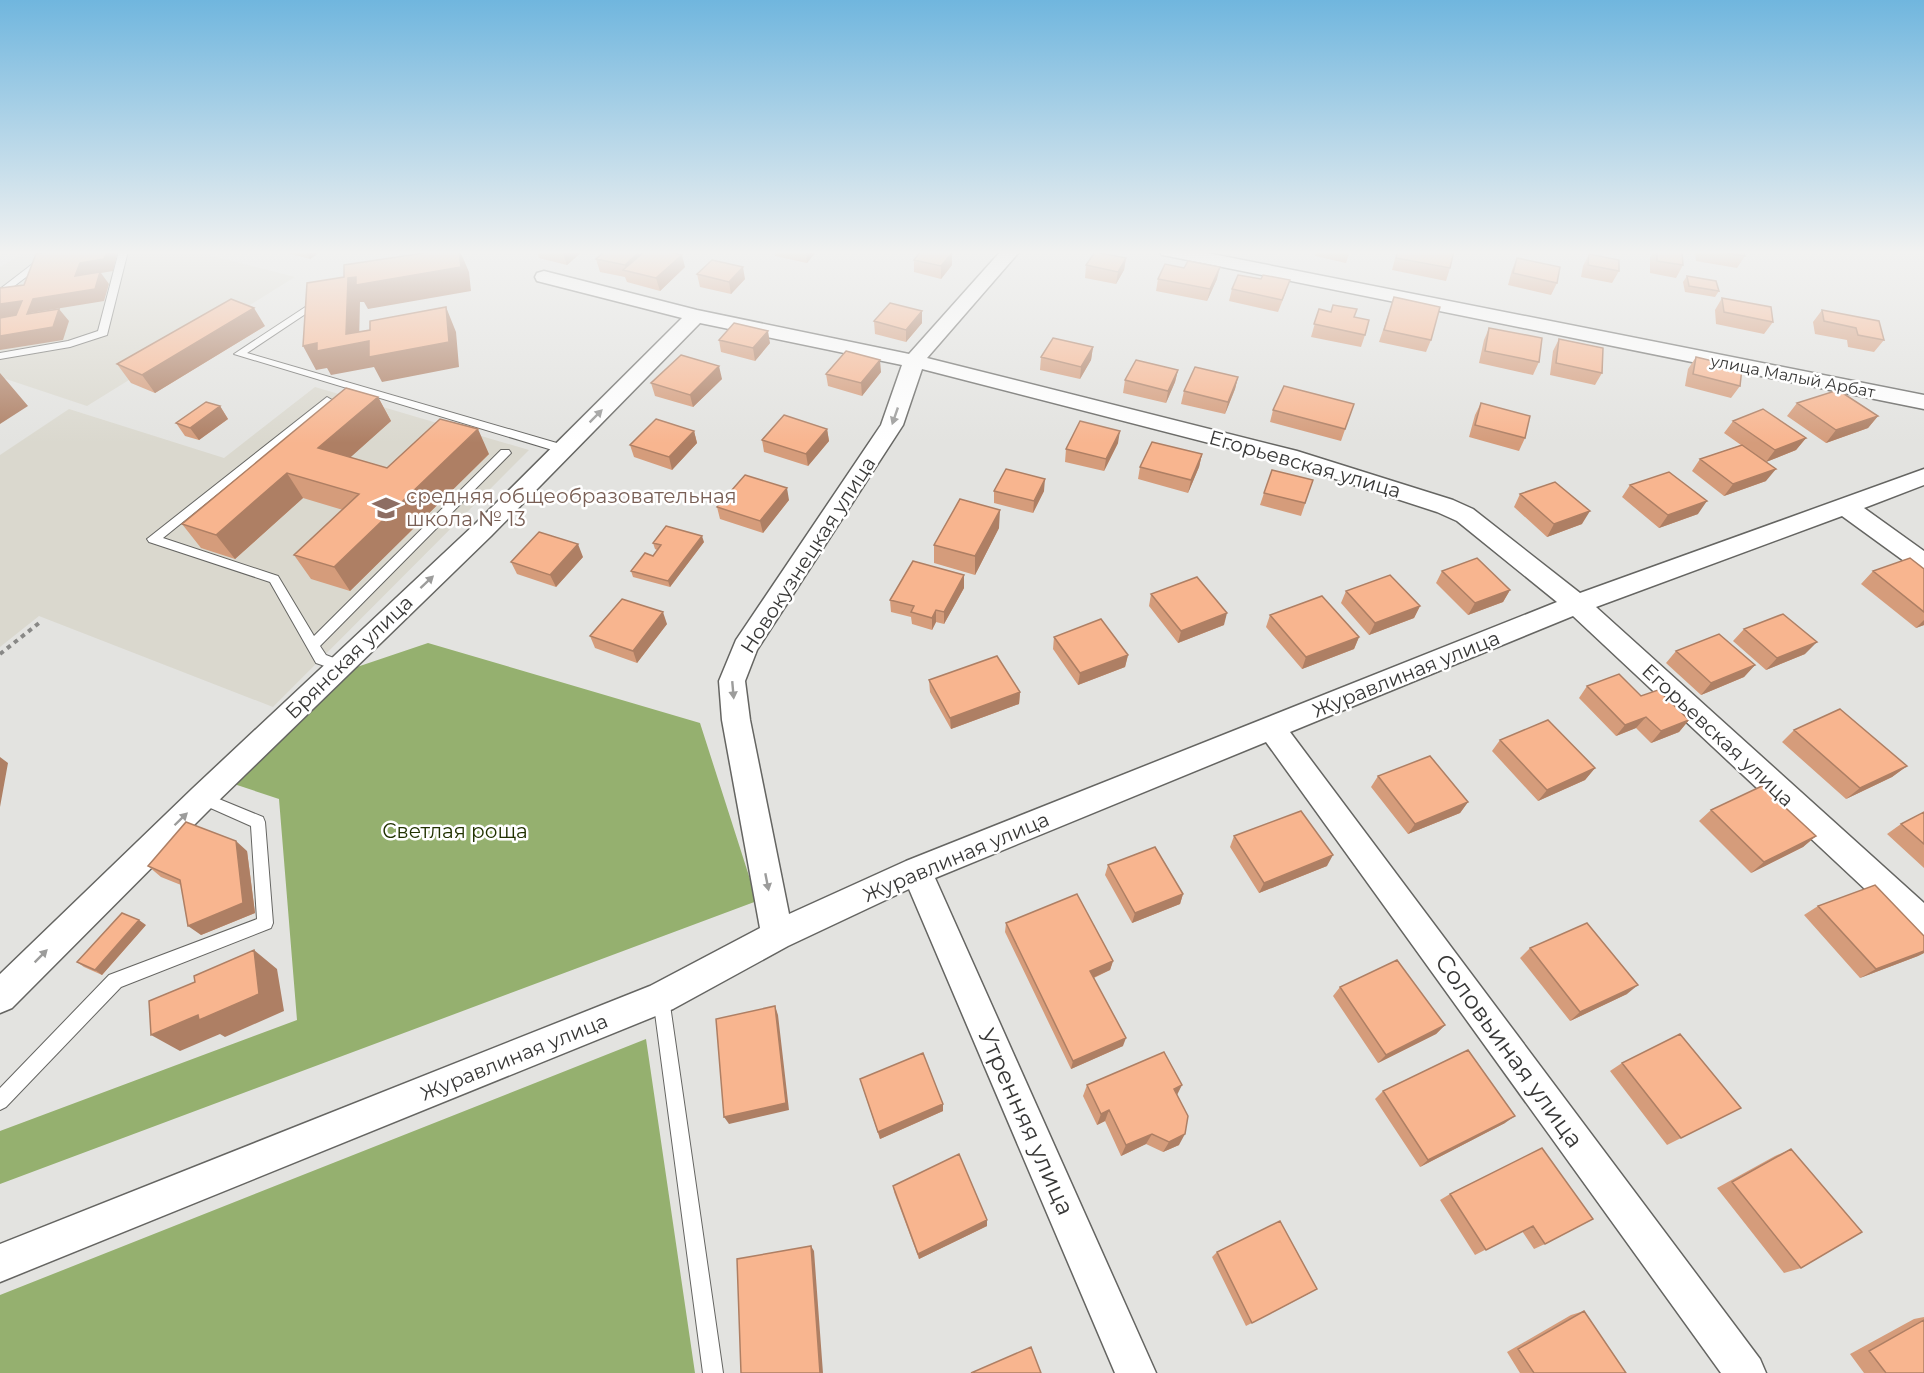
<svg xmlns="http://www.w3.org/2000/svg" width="1924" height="1373" font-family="Montserrat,sans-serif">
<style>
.built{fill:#dad8ce}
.forest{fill:#95b06f}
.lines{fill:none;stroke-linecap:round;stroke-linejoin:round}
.lane-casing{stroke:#656562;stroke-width:2}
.street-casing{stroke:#656562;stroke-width:3}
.path{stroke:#888886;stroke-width:4;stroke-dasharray:4.5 4.5;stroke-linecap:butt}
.lane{fill:#fff;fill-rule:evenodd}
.street{fill:#fff;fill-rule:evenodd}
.wall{fill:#d59c7b}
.shaded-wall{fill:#ae7f64}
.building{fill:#f8b58f;stroke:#ae7f64;stroke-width:1.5}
.oneway{fill:#9c9c9b}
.labels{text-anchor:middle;stroke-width:5;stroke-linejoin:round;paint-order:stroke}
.far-street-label{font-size:16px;fill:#383837;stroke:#fff}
.street-label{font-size:20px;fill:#383837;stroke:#fff}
.education-label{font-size:20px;fill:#785e54;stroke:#fff;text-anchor:start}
.park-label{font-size:20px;fill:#213200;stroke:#fff}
.near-street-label{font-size:24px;fill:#383837;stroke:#fff}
</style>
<rect width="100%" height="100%" fill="#e3e3e0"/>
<path class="built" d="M27,251h166l102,26 -208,129 -87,-29v-110z
M315,387l214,63 -256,257 -234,-91 -39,31v-192l69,-46 155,49z"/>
<path class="forest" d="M428,643l272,80 57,178 -757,283v-53l297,-111 -18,-221 -45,-15 117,-115z
M646,1039l49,334h-695v-78z"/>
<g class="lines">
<defs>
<path id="lane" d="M119,251h9l-21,84 -37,12 -70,12v-6l68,-12 30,-10z
M39,259l8,2 -47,36v-8z
M316,300l3,1v4l-72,48 320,93 2,3 -6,4 -4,-1 -325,-98z
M327,397l5,3 -1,2 -168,136 115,38 36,60 187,-186h8l2,3 -191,193 6,9 18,7 2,4 -2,4 -5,1 -23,-8 -46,-81 -121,-40 -2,-3z
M202,792l61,25 2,5 8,101 -2,5 -150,59 -115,120 -6,3v-22l109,-113 148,-56 -6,-93 -54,-24 -2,-4 2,-4z
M661,990l6,2 2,6 54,375h-20l-50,-375 2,-6z"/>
<path id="street" d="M1001,251h19l-93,107 370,93 156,49 20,9 107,84 344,-124v16l-60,23 60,43v21l-9,-3 -73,-53 -246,91 328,296v36l-11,-5 -340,-318 -283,116 470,627 6,14h-45l-455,-631 -331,136 221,495h-41l-206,-484 -121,57 -115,63 -673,273v-38l650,-258 110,-58 -38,-208 -3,-39 17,-41 145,-215 21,-60 -202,-42 -209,213 -279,271 -200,201 -12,5v-39l192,-185 283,-265 207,-206 -145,-37 -2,-4 2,-4 7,-2 153,39 212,44zM922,369l361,93 154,50 20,9 100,81 -651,259 -117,53 -39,-194 -5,-39 12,-31 146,-225z
M1159,251h38l727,144v14l-756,-153 -6,-1z"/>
</defs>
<use href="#lane" class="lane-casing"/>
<use href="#street" class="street-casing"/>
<path class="path" d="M0,654l39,-31"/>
<use href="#lane" class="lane"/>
<use href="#street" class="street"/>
</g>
<path class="wall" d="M286,251h35l-11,8 -23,-6z
M537,251h46l-16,14 -28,-7z
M774,251h41v2l-8,10 -32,-7z
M1316,251h34l-4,12 -31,-7z
M1397,251h57l-4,17 -4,13 -54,-11z
M1653,251h29l1,14 -7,13 -26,-5v-15z
M1695,251h49l1,5 -8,12 -41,-7z
M639,252l1,4 45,11 -25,24 -33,-9 -2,-5 -25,-5 -4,-13z
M1589,254l30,17 -7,12 -31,-6 2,-11z
M1126,258l-2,12 -8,14 -31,-6 1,-13z
M1517,258l40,25 -6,12 -43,-10 4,-15z
M914,260l38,5 -11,14 -27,-7z
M1184,268l33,11 -10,22 -51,-10 2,-12z
M697,274l48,5 -14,15 -31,-7z
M1687,276l32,15 -4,6 -30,-5 -2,-10z
M1232,289l54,3 -8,20 -49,-11z
M1394,297l37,43 -5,12 -47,-10z
M1722,298l51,24 -9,12 -48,-10 -1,-14z
M1319,309l35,8 11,18 -4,12 -50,-10z
M1822,310l62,30 -10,12 -26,-5 -1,-7 -32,-6 -2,-12z
M874,321l48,2 -16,19 -31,-8z
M265,326l-110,67 -24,-10 -14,-19z
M1489,328l50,34 -6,13 -54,-12 5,-23z
M1559,339l43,34 -7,12 -45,-10 3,-24z
M719,340l51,3 -15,18 -34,-9z
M1093,347l-2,13 -11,19 -40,-9 1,-13z
M1696,357l44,29 -9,12 -46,-12 3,-17z
M1178,370l-3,12 -9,21 -43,-10 2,-13z
M881,372l-19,24 -34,-10 -2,-12z
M1238,377l-3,12 -10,25 -44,-10 3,-13z
M722,379l-29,28 -38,-11 -4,-13z
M378,397l13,24 -41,36 37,11 102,-14 -139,137 -39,-12 -17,-24 49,-45 -40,-12 -68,61 -34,-11 -19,-24z
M1481,403l44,35 -6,13 -50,-14 6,-22z
M1797,403l81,13 -10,12 -42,15 -39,-27z
M1354,404l-13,37 -71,-19 3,-12z
M220,406l8,13 -29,21 -14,-4 -9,-13z
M1733,421l73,17 -10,12 -30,12v19l-42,15 -32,-25 8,-12 41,-14 -17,-12z
M827,429l2,12 -21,25 -44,-14 -2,-12z
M694,431l3,12 -25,27 -38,-13 -4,-12z
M1118,443l-14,28 -39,-9 1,-13z
M1202,454l-3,13 -11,26 -50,-14 2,-12z
M1313,480l-12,36 -41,-11 4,-12z
M1630,485l68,29 -39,14 -37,-31z
M994,491h50l-11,22 -39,-10z
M1520,494l62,30 -35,13 -33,-30z
M789,500l-26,33 -43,-14 -3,-12z
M999,528l-24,47 -41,-12v-18z
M704,542l-34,45 -37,-10 -2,-6 22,-15 4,-6 -2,-1 -2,-6z
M583,557l-27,30 -39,-13 -6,-12z
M1924,569v56l-8,3 -55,-44 12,-13z
M1442,571l68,19 -7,12 -35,13 -32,-32z
M964,575v13l-20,36 -8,-2 -4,8 -20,-6 -1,-7 -20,-5 -1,-12z
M1346,591l74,15 -6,12 -45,17 -28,-32z
M1151,594l73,31 -46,18 -29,-37z
M1270,615l89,22 -5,12 -52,20 -36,-42z
M667,624l-30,39 -42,-15 -5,-12z
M1744,629l61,25 -39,16 -33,-29z
M1054,637l74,18 -3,12 -47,18 -25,-36z
M1676,651l79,14 -11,12 -43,18 -35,-32z
M929,680l91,12 -1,12 -68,25 -21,-37z
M1587,686l54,10 48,24 -10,12 -28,11 -15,-15 -20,8 -37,-38z
M1794,730l113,36 -15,11 -46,22 -64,-57z
M1500,740l95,28 -10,12 -47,21 -46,-50z
M1378,776l90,26 -8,11 -52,21 -37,-47z
M1711,810l105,26 -13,11 -52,26 -52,-52z
M1924,812v56l-37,-34 14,-10z
M1234,836l93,30 -68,27 -29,-46z
M247,851l8,62 -54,22 -20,-50 -20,-8 -13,-11z
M1108,865l75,29 -3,10 -48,19 -27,-48z
M1818,906l106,30v17l-6,3 -58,22 -56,-63z
M1006,923l107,38 -3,9 -16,8 29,68 -52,23 -66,-137z
M146,925l-44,50 -18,-8 -7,-5z
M1530,948l97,46 -57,27 -50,-63z
M1340,987l105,38 -9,9 -58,29 -45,-67z
M1622,1063l119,45 -74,37 -57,-74z
M860,1079l83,32 -63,28z
M1087,1085l90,10 2,50 -16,7 -17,-8 -25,12 -16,-35 -8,4 -14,-29z
M1383,1091l122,32 -85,44 -45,-68z
M1542,1148l3,96 -11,5 -12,-18 -47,24 -35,-55 10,-6z
M1791,1149l10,119 -17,5 -67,-85 58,-32z
M893,1186l94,40 -68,33 -25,-67z
M1217,1252l93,41 -64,33 -34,-69z
M1584,1311l42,62h-106l-13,-21 64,-37z
M1924,1317v56h-60l-14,-19 64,-35z"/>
<path class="shaded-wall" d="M107,251h8l2,4 -4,16 -12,2 8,11 -5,17 -104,17v-14l33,-5 42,-23 5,-13z
M306,251h15l-11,8z
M460,251l9,21 2,19 -103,18 -4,-7h-4l-1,41 87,-36 10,25 3,35 -77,15 -8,-15 -43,8 -4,-7 -11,2 -13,-24 43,-12 2,-56z
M565,251h18l-16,14 -4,-12z
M806,251h9v2l-8,10z
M639,252l3,12 -16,7 -1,-6z
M952,253v12l-11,14v-13z
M682,255l3,12 -25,24 -4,-13z
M1126,258l-2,12 -8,14 2,-12z
M743,267l2,12 -14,15 -2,-12z
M1220,267l-3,12 -10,22 3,-12z
M254,308l11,18 -110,67 -13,-18z
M59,309l10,12 -6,19 -63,10v-14z
M922,311v12l-16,19v-12z
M768,331l2,12 -15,18 -2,-13z
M1093,347l-2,13 -11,19 1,-12z
M880,360l1,12 -19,24 -1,-13z
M719,366l3,13 -29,28 -3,-12z
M1178,370l-3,12 -9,21 2,-12z
M0,373l28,33 -28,18z
M1238,377l-3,12 -10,25 3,-12z
M378,397l13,24 -58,52 -15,-25z
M220,406l8,13 -29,21 -9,-12z
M1878,416l-10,12 -42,15 10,-13z
M478,429l11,25 -139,137 -16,-24z
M827,429l2,12 -21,25 -2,-12z
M694,431l3,12 -25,27 -3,-13z
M1120,431l-2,12 -14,28 2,-12z
M1806,438l-10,12 -30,12 9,-12z
M1202,454l-3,13 -11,26 3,-13z
M1776,469l-10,12 -42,15 9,-12z
M287,473l16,25 -68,61 -19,-24z
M1045,479l-1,12 -11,22 1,-12z
M787,488l2,12 -26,33 -3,-12z
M1707,501l-9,13 -39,14 9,-13z
M1000,510l-1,18 -24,47v-19z
M1590,511l-8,13 -35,13 7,-13z
M702,536l2,6 -34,45 -2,-6z
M578,544l5,13 -27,30 -6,-12z
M964,575v13l-20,36v-12z
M1510,590l-7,12 -35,13 7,-12z
M1420,606l-6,12 -45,17 6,-12z
M936,610v12l-4,8v-12z
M663,612l4,12 -30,39 -4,-12z
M1227,613l-3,12 -46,18 3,-12z
M1924,620v5l-8,3z
M1359,637l-5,12 -52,20 4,-12z
M1817,642l-12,12 -39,16 11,-12z
M1128,655l-3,12 -47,18 2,-12z
M1755,665l-11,12 -43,18 10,-12z
M1020,692l-1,12 -68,25 -1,-11z
M1646,717l-10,11 -20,8 9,-11z
M1689,720l-10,12 -28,11 10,-12z
M0,757l8,6 -8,44z
M1907,766l-15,11 -46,22 14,-11z
M1595,768l-10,12 -47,21 9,-11z
M1468,802l-8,11 -52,21 7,-10z
M1816,836l-13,11 -52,26 13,-11z
M236,841l11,10 8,62 -54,22 -13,-9z
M1333,855l-6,11 -68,27 5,-10z
M1183,894l-3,10 -48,19 3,-10z
M139,920l7,5 -44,50 -7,-5z
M254,950l23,19 7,42 -59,26 -5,-3 -40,17 -29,-16z
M1924,951v2l-6,3 -58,22 16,-9z
M1113,961l-3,9 -22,10 2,-9z
M1638,985l-11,9 -57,27 10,-9z
M775,1006l3,9 11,95 -60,14 -5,-7z
M1445,1025l-9,9 -58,29 8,-8z
M1126,1038l-3,8 -52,23 2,-8z
M1182,1085l-6,12 -2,-8z
M943,1104v7l-63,28 -2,-7z
M1109,1110l-4,11 -8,4 4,-11z
M1515,1116l-10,7 -85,44 8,-7z
M1152,1134l-6,10 -25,12 5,-11z
M1185,1134l-6,11 -16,7 6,-10z
M987,1220v6l-68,33 -1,-5z
M811,1246l3,5 9,122h-3z"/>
<path class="building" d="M54,251h53l-3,8 -24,4 -5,13 25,-4 -5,17 -62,10 -6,15 32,-5 -6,18 -53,9v-18l16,-3 6,-14 -22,3v-16l24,-3 12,-31z
M437,251h22l2,16 -105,18v-8l-8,1 -2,56 24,-4v-9l76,-14 3,35 -80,15v-16l-52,10v-8l-14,3 4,-63 37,-6v-12z
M605,251h31l3,1 -14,13 -29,-6z
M645,251h21l16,4 -26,23 -33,-8z
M921,251h25l6,2 -11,13 -27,-6z
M1398,251h56l-4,17 -54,-10z
M1657,251h25l1,14 -26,-4z
M1715,251h29l1,5z
M1095,252l31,6 -8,14 -32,-7z
M1589,254l30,6v11l-31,-6z
M1517,258l43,9 -3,16 -44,-10z
M712,260l31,7 -14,15 -32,-8z
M1188,261l32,6 -10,22 -52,-10 7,-15 19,4z
M1238,275l23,4 2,-4 27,5 -8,20 -50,-11z
M1687,276l29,5 3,10 -30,-5z
M1394,297l46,10 -9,33 -47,-10z
M1722,298l49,9 2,15 -49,-10z
M231,299l23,9 -112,67 -25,-11z
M890,303l32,8 -16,19 -32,-9z
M1333,305l24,4 -3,8 15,3 -4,15 -51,-11 5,-15 12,3z
M1822,310l57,11 5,19 -26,-5 -2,-7 -32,-7z
M734,323l34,8 -15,17 -34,-8z
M1489,328l53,10 -3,24 -54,-11z
M1053,338l40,9 -12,20 -40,-10z
M1559,339l44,9 -1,25 -46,-10z
M846,351l34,9 -19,23 -35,-9z
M681,355l38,11 -29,29 -39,-12z
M1696,357l46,11 -2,18 -47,-12z
M1136,360l42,10 -10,21 -43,-11z
M1195,367l43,10 -10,25 -44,-11z
M1284,386l70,18 -9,25 -72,-19z
M346,388l32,9 -60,51 69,20 53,-49 38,10 -144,138 -40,-12 65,-61 -72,-21 -71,62 -34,-11z
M1838,390l40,26 -42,14 -39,-27z
M206,402l14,4 -30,22 -14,-5z
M1481,403l49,13 -5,22 -50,-13z
M1763,409l43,29 -31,12 -42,-29z
M784,415l43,14 -21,25 -44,-14z
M656,419l38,12 -25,26 -39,-12z
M1080,421l40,10 -14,28 -40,-10z
M1152,442l50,12 -11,26 -51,-13z
M1742,445l34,24 -43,15 -33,-25z
M1006,469l39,10 -11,22 -40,-10z
M1272,470l41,10 -8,23 -41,-10z
M1669,472l38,29 -39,14 -38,-30z
M745,475l42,13 -27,33 -43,-14z
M1555,482l35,29 -36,13 -34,-30z
M960,499l40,11 -25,46 -41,-11z
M666,526l36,10 -34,45 -37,-10 14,-18 8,3 8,-11 -8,-2z
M539,532l39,12 -28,31 -39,-13z
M1477,558l33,32 -35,13 -33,-32z
M1910,558l14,11v43l-51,-41z
M913,561l51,14 -20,37 -8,-2 -4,8 -21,-6 3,-6 -24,-6z
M1390,575l30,31 -45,17 -29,-32z
M1197,577l30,36 -46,18 -30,-37z
M1322,596l37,41 -53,20 -36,-42z
M622,599l41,13 -30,39 -43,-15z
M1783,614l34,28 -40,16 -33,-29z
M1101,619l27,36 -48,18 -26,-36z
M1719,634l36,31 -44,18 -35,-32z
M997,656l23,36 -70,26 -21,-38z
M1619,674l22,22 17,-6 31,30 -28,11 -15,-14 -21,8 -38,-39z
M1840,709l67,57 -47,22 -66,-58z
M1548,720l47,48 -48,22 -47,-50z
M1430,756l38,46 -53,22 -37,-48z
M1762,786l54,50 -52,26 -53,-52z
M1301,811l32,44 -69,28 -30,-47z
M1924,812v32l-23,-20z
M186,822l50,19 7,62 -55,23 -8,-46 -32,-14z
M1155,847l28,47 -48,19 -27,-48z
M1875,885l49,51v15l-48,18 -58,-63z
M1077,894l36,67 -23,10 36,67 -53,23 -67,-138z
M122,913l17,7 -44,50 -18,-8z
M1587,923l51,62 -58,27 -50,-64z
M254,950l5,44 -60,26 -1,-5 -47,20 -2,-34 46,-19 -1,-6z
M1397,960l48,65 -59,30 -46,-68z
M775,1006l11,97 -62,14 -8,-98z
M1680,1034l61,74 -60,30 -59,-75z
M1468,1050l47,66 -87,44 -45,-69z
M1164,1052l18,33 -8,4 14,27 -3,18 -16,8 -17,-8 -26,11 -17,-35 -8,4 -14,-29z
M923,1053l20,51 -65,28 -18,-53z
M1542,1148l51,71 -48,25 -12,-18 -47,24 -36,-56z
M1791,1149l71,83 -61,36 -69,-86z
M959,1154l28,66 -69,34 -25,-68z
M1280,1221l37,68 -65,34 -35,-71z
M811,1246l9,127h-79l-4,-114z
M1584,1311l42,62h-92l-16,-24z
M1924,1320v53h-38l-17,-22z
M1031,1347l10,26h-70z"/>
<defs><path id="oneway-solid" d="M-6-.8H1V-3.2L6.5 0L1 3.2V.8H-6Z" transform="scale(1.5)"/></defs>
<g class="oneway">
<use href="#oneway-solid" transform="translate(596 416) rotate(-45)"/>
<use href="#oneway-solid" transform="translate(895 416) rotate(109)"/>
<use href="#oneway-solid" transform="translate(427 582) rotate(-43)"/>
<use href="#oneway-solid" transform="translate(733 690) rotate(85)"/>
<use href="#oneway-solid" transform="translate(181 819) rotate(-44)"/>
<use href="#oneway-solid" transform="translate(767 882) rotate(79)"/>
<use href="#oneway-solid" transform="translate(41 956) rotate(-45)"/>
</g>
<linearGradient id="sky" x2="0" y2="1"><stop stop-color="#70b6de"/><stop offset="0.57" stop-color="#f2f2f1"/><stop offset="1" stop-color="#f2f2f1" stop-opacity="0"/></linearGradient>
<rect width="1924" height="443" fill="url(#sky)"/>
<defs>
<symbol id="school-bare" viewBox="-9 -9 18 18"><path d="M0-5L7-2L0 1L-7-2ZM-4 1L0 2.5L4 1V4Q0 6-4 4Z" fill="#8d6e63" stroke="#fff" stroke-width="2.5" paint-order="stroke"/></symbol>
</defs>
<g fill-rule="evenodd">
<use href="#school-bare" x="367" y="489" width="38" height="38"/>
</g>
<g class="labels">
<g class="far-street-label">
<text transform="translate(1793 376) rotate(11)" y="6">улица Малый Арбат</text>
</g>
<g class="street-label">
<text transform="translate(1305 464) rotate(16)" y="7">Егорьевская улица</text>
<text transform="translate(808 555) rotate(-57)" y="7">Новокузнецкая улица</text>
<text transform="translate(349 657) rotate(-44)" y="7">Брянская улица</text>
<text transform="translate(1406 674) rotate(-22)" y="7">Журавлиная улица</text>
<text transform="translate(1718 735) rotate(43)" y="7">Егорьевская улица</text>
<text transform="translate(956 857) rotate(-23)" y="7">Журавлиная улица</text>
<text transform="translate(514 1057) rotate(-22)" y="7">Журавлиная улица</text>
</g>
<g class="education-label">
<text x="406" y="503">средняя общеобразовательная<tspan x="406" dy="23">школа № 13</tspan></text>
</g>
<g class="park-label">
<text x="455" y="838">Светлая роща</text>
</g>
<g class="near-street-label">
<text transform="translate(1509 1051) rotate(54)" y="8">Соловьиная улица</text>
<text transform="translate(1026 1122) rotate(66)" y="8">Утренняя улица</text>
</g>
</g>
</svg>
